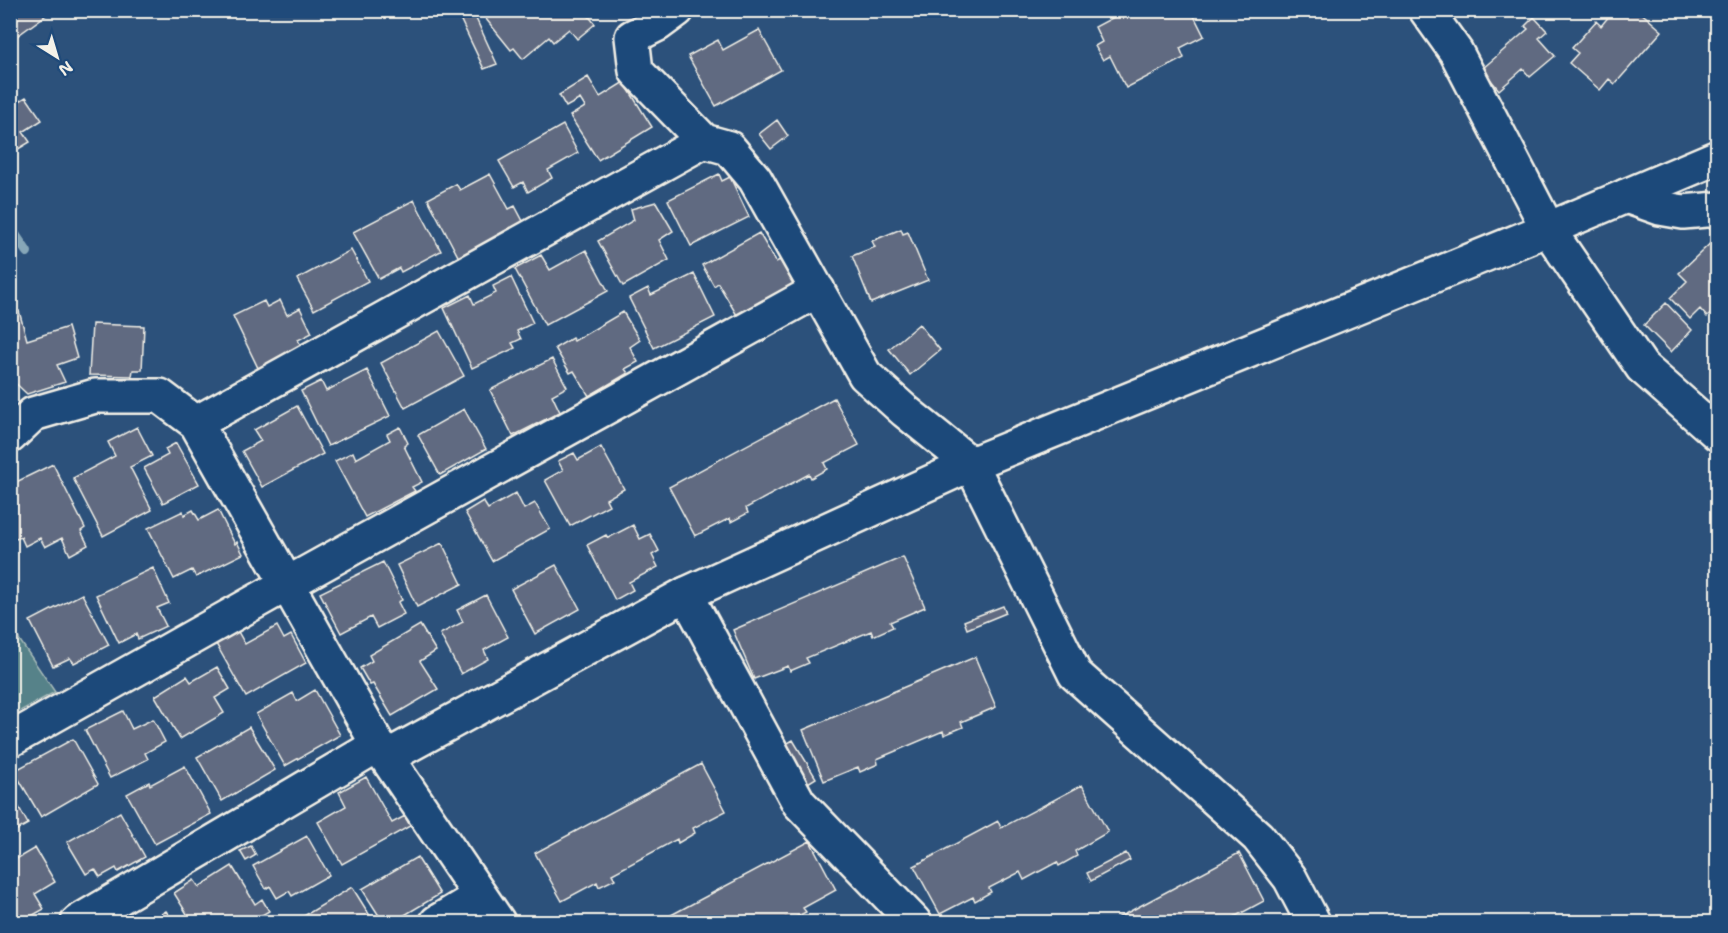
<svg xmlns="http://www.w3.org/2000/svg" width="1728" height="933" font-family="'Shantell Sans',sans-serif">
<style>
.green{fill:#578289;stroke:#a6bab8;stroke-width:1.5}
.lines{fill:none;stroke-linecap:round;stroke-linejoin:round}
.stream{stroke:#87a7b8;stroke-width:10}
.building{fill:#606b81;stroke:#f4f1e8;stroke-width:1.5}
.minor-casing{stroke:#f4f1e8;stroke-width:38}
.tertiary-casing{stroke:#f4f1e8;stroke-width:38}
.minor{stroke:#1f4a7a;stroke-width:33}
.tertiary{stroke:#1f4a7a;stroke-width:33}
</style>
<rect width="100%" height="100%" fill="#2c517b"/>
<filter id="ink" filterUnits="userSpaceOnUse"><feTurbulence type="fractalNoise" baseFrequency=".0167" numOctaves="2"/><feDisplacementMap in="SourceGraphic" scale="12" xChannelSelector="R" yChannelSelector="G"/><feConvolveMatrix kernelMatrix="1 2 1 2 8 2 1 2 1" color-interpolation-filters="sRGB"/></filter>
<g filter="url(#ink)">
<path class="green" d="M10,626l45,66 -44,24h-1z"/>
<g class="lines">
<path class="stream" d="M10,227l17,25"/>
</g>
<path class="building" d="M10,10h33l3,5 -36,26z
M456,10h16l25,54 -13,5z
M496,10h88l11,14 -18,15 -8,-10 -16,13 -4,-5 -26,22 -9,-11 -3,2 -25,-31z
M1113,10h78l13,26 -24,12 4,10 -58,30 -16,-32 -7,4 -8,-14 7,-4 -7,-15 21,-11z
M1614,10h24l24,21 -47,53 -6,-5 -9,11 -31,-27 9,-10 -6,-5 24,-27 5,5z
M1534,17l13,14 -8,7 16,18 -25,21 -7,-8 -24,21 -17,-21 46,-40 -3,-3z
M759,30l22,40 -65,36 -28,-50 30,-16 5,10z
M588,77l12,20 24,-15 28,45 -54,33 -28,-44 15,-9 -5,-8 -14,8 -7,-12z
M26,97l16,23 -19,12 7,10 -20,12v-47z
M777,120l11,16 -17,13 -12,-15z
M563,125l15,28 -30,17 4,8 -24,14 -5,-10 -9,5 -15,-26z
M490,174l19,35 6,-3 9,17 -64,37 -32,-61 28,-15 4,6z
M719,174l3,7 8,-4 19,40 -58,29 -23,-46z
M414,200l27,51 -40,21 -2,-4 -20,11 -26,-47z
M656,202l17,29 -14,9 10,20 -46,26 -25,-45 36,-21 -3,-11z
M901,229l2,5 5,-2 20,48 -57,23 -19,-47 23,-9 -3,-6z
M759,233l17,29 4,-2 14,24 -56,33 -20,-34 -4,3 -12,-21z
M1717,237l1,71 -11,9 -7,-8 -10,10 -20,-21 17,-17 -8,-8z
M351,250l17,31 -54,29 -17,-31z
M586,250l22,41 -63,34 -30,-56 26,-14 9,15z
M694,274l21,43 -61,31 -25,-50 19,-10 3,7z
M511,277l22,46 -16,8 4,8 -9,4 3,5 -43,20 -28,-60 26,-13 4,9 22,-11 -3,-7z
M280,300l7,15 13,-7 12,25 -14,7 5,9 -44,21 -26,-54 31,-15 3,6z
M1666,303l26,27 -21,22 -27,-27z
M19,311l8,29 41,-13 9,31 -20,7 8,17 -38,12 -17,-16v-65z
M623,312l17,28 -10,7 8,15 -13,7 3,4 -39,23 -15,-25 -4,2 -15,-25 17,-10 2,3z
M92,324l52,2 -2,44h-9l-1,6 -43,-1z
M919,324l21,26 -30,25 -21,-26z
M439,331l25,45 -59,32 -24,-45z
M552,359l15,28 -15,8 8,17 -47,24 -23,-46z
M367,370l23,46 -62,30 -27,-55 20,-10 5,10z
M834,398l25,47 -35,18 3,6 -16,9 -2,-4 -63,34 2,5 -17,9 -1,-4 -35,18 -26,-49z
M297,406l26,48 -61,33 -20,-36 19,-10 -7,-11z
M464,409l22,40 -46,26 -22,-40z
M137,427l15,29 -22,11 22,43 -49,26 -30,-58 42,-22 -7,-14z
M400,427l8,16 -4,3 18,36 -10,5 3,4 -50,26 -30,-56 18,-9 3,7 34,-19 -3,-6z
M176,443l23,41 -36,19 -19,-35 24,-13 -3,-6z
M601,447l23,42 -18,10 3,6 -39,21 -25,-46 18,-10 -5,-9 16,-8 4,7z
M53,464l32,64 -4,3 7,14 -18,10 -8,-17 -17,9 -5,-9 -15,8 -4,-9 -11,4v-32l6,-2 -6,-11v-11z
M516,493l8,16 11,-6 15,26 -58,32 -27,-49 18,-11 5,8z
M193,510l6,10 19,-10 17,34 2,-2 6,12 -47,23 -4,-7 -18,9 -26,-51 35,-17 1,4z
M633,525l7,14 10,-5 9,17 -7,4 6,12 -29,15 4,8 -18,10 -28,-55 19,-10 2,3z
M442,543l20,41 -45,23 -20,-42z
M903,557l22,50 -35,15 3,5 -20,9 -2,-5 -65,27 3,5 -19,8 -2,-5 -34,13 -21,-49z
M383,562l19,38 -4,2 6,12 -27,14 -6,-11 -30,16 -21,-40z
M556,565l24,44 -45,25 -24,-45z
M153,568l16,35 -12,5 9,18 -28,13 -2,-5 -17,9 -23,-48z
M82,594l27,51 -35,18 -4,-5 -17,8 -23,-45z
M486,595l22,42 -24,13 4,9 -27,15 -21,-40 23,-12 -6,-12z
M1003,606l3,7 -39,16 -3,-8z
M420,625l16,26 -16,10 18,28 -46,27 -19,-32 -3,1 -10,-17 12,-7 -3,-6z
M277,626l7,13 7,-4 15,28 -60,34 -31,-55 22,-12 8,14z
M975,657l21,50 -35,15 2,5 -19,8 -1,-4 -66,28 1,5 -18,8 -2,-5 -34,14 -21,-51z
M217,667l13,22 -15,9 9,15 -44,26 -25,-43 32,-20 4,6z
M315,690l25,45 -55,31 -29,-52 37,-21 4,8z
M123,711l9,18 21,-10 12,23 -20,11 3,6 -38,19 -25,-48z
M249,727l26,43 -53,31 -25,-44z
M73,739l25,45 -57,33 -27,-46z
M793,740l23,38 -8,5 -22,-39z
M701,764l25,47 -33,17 2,5 -17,10 -1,-4 -65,35 3,5 -16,8 -2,-5 -35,19 -27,-48z
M185,766l26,48 -56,30 -28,-50 22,-12 1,3z
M366,777l26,46 13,-7 5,10 -68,38 -24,-42 28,-16 -7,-14z
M1082,785l26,47 -33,19 2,5 -18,10 -2,-4 -33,18 -4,-8 -31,16 2,4 -16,9 -2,-4 -33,17 -26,-48 84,-45 3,7z
M10,791l18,33 -18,10z
M120,812l25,45 -27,15 -2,-4 -16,9 -5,-8 -9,5 -19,-32z
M307,836l22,39 -37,21 -3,-5 -12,7 -7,-12 -4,3 -13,-23z
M810,841l26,49 -33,18 3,4 -18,9 -2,-3 -9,4h-119z
M251,846l5,9 -10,6 -6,-10z
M35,848l20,34 -20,12 9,15 -23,13h-6l-5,-7v-46l4,-2 -3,-5z
M1126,853l4,7 -39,21 -4,-8z
M1239,853l25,48 -32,17 2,4h-124z
M417,857l23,37 -47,28h-10l-21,-33z
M232,866l23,38 7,-5 7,12 -19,11h-58l-18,-29 20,-13 5,7z
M352,887l20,32 -7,3h-71z
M166,911l8,11h-26z"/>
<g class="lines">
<defs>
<path id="minor" d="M677,10l-19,14 -26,13 4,34 68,70 25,7 26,31 110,196 40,36 66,53 104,210 183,163 32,41 23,44
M1426,10l30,42 92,177 94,138 76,67
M1626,196l34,12 23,4 35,-3
M196,423l508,-282
M10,436l23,-22 62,-18h65l36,27 182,322 120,177
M686,594l113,209 115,119
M10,740l277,-156 531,-294
M78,922l300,-177
M437,922l43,-26"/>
<path id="tertiary" d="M387,757l299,-163 285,-130 577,-235 170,-72"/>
</defs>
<use href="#minor" class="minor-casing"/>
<use href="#tertiary" class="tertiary-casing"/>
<use href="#minor" class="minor"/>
<use href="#tertiary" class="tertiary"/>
</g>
</g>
<rect width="1728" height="933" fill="none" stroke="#1f4a7a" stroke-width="36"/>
<rect x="18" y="18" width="1692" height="897" fill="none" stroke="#f4f1e8" stroke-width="2" filter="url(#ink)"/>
<g transform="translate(57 57) rotate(143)" stroke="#1f4a7a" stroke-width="4.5" paint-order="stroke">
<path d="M0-4.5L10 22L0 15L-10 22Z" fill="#f4f1e8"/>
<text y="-9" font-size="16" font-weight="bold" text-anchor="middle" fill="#f4f1e8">N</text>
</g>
</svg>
